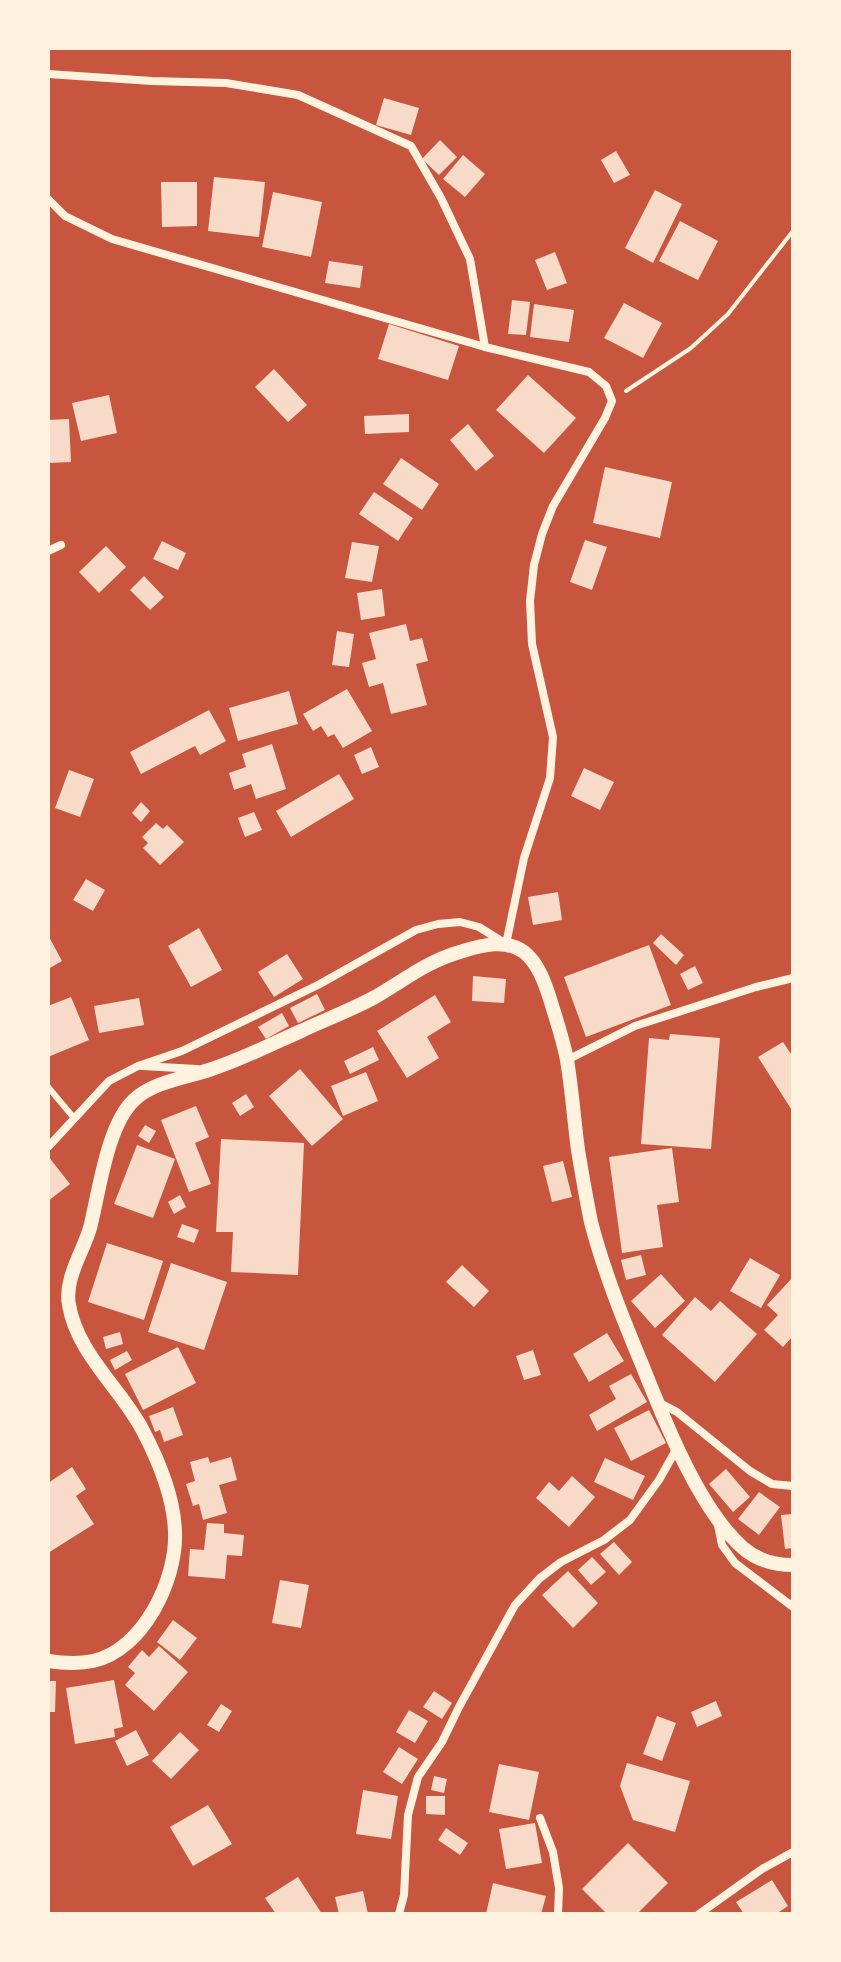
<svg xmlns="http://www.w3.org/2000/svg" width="841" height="1962" font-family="Signika,sans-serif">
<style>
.building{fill:#f7dbc8}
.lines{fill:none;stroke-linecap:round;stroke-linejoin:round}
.path{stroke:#fff3e0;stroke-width:4}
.service{stroke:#fff3e0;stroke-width:6}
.minor{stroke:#fff3e0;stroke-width:8}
.tertiary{stroke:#fff3e0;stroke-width:14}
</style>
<rect width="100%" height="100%" fill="#c8553d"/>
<path class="building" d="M384,98l35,10 -8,27 -35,-10z
M440,140l17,17 -18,18 -17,-16z
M616,151l14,24 -16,8 -13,-23z
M463,155l22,19 -20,23 -22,-18z
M214,177l51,5 -6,55 -51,-6z
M161,182h36v44l-35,1z
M655,190l27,14 -29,59 -28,-15z
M273,192l49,10 -11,55 -49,-10z
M680,221l38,20 -20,39 -39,-19z
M555,252l12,31 -20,7 -12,-30z
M329,261l34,5 -3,22 -35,-5z
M512,300l18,2 -4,33 -18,-1z
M624,303l38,20 -19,35 -39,-20z
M534,304l40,6 -5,32 -39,-5z
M389,324l70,22 -11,34 -70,-21z
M274,369l33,36 -19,17 -33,-35z
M528,375l48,43 -32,35 -48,-43z
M109,395l8,38 -36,8 -9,-38z
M409,414v18l-44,2 -1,-18z
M69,419l2,43 -23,1v-43z
M468,424l26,32 -18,15 -26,-31z
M401,458l38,26 -17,26 -39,-26z
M605,467l67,15 -12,56 -67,-15z
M374,492l39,26 -15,23 -39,-27z
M585,540l22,7 -15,43 -22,-8z
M162,541l24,12 -8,17 -25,-11z
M352,542l27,4 -7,36 -27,-4z
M106,546l20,21 -27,26 -20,-21z
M144,576l20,21 -14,13 -20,-20z
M382,589l3,27 -24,4 -4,-27z
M406,624l4,17 12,-3 6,23 -12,3 11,41 -36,9 -8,-31 -14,4 -7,-24 14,-4 -7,-26z
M337,631l17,3 -5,33 -17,-2z
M347,689l25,42 -29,17 -9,-14 -6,3 -7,-11 -8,5 -10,-17z
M289,691l9,33 -60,17 -9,-33z
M209,710l17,31 -26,14 -5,-9 -54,28 -11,-22z
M272,744l14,45 -30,10 -5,-15 -17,6 -5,-17 17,-6 -4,-13z
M371,747l8,20 -17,7 -8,-19z
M584,768l30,14 -14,28 -29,-14z
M69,770l25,9 -14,38 -25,-9z
M339,774l15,25 -63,38 -15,-26z
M141,802l9,9 -9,11 -9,-9z
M254,812l8,18 -17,7 -7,-19z
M156,823l7,6 4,-4 17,17 -24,23 -17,-17 5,-5 -6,-6z
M86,879l19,11 -12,21 -20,-11z
M558,892l4,28 -29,5 -5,-28z
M199,928l23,42 -31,17 -23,-41z
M661,934l23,21 -8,10 -23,-22z
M48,935l14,26 -14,8z
M649,945l22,60 -85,32 -22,-60z
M287,954l16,25 -29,18 -16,-25z
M695,966l8,17 -15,7 -8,-16z
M473,976l33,3 -2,24 -32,-2z
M317,994l8,16 -27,13 -8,-15z
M435,995l16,27 -24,15 12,21 -32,20 -30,-47z
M71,997l18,43 -41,17v-51z
M139,998l5,27 -45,8 -5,-27z
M282,1013l7,13 -23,13 -8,-12z
M670,1034l50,4 -9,111 -70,-5 8,-106 20,2z
M783,1042l10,15v55l-35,-55z
M373,1047l6,13 -29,14 -6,-13z
M300,1069l43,50 -31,27 -43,-50z
M366,1072l12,29 -35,15 -12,-30z
M246,1094l8,13 -14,9 -8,-13z
M196,1106l13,31 -14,6 16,41 -22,8 -28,-72z
M145,1125l11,6 -7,12 -11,-7z
M221,1139l83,4 -6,132 -67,-3 2,-40h-17z
M137,1145l38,14 -22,59 -39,-14z
M672,1148l7,54 -22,3 6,42 -41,6 -13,-96z
M48,1156l22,28 -22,17z
M563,1161l9,36 -20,5 -9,-36z
M180,1195l6,12 -12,7 -6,-12z
M182,1224l17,6 -5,13 -17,-6z
M107,1243l56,18 -19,59 -56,-18z
M641,1255l5,20 -20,5 -5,-20z
M750,1258l30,17 -19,33 -31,-17z
M171,1263l56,19 -23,68 -56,-18z
M462,1265l27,26 -15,16 -28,-25z
M661,1274l24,27 -30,27 -24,-27z
M793,1277v62l-1,-2 -9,10 -19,-17 14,-15 -11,-10z
M695,1297l16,14 9,-10 37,33 -42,48 -53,-47z
M120,1332l3,12 -17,5 -3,-12z
M607,1333l17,28 -35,21 -16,-28z
M178,1347l18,36 -53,27 -18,-36z
M533,1350l8,25 -17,5 -8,-24z
M127,1351l5,9 -17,10 -5,-10z
M631,1374l16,28 -50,29 -8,-16 27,-16 -7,-13z
M173,1407l10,28 -19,7 -4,-12 -5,2 -6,-16z
M649,1410l17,33 -35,18 -17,-33z
M208,1457l2,6 21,-6 6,23 -18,5 8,28 -24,7 -4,-16 -6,2 -7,-22 9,-3 -5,-19z
M605,1458l40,18 -12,24 -39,-18z
M72,1467l14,22 -10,7 18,28 -46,29v-70z
M726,1469l24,28 -17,15 -24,-28z
M572,1476l23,21 -26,30 -33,-29 13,-16 10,9z
M759,1492l21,15 -21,28 -21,-16z
M793,1514v34l-8,1 -4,-34z
M207,1523l17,1v9l20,2 -2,21 -15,-1 -2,24 -37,-3 2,-27 14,1z
M614,1542l18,20 -13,13 -19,-21z
M592,1557l14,15 -15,13 -13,-15z
M568,1571l30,32 -25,25 -31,-33z
M280,1580l29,5 -8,43 -29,-5z
M173,1620l24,18 -17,22 -23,-18z
M159,1646l29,26 -34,39 -29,-26 10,-12 -7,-6 14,-17 7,7z
M114,1680l9,47 -9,2 1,8 -40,7 -9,-56z
M48,1681h8l-1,31h-7z
M434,1691l18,12 -10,16 -19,-12z
M716,1701l6,15 -25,11 -6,-15z
M221,1704l11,7 -13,21 -12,-7z
M409,1710l19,11 -13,22 -19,-11z
M657,1716l19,7 -14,38 -19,-7z
M136,1730l13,25 -22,11 -12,-25z
M180,1732l19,18 -28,29 -19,-18z
M399,1747l19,12 -16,25 -19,-12z
M627,1763l63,18 -15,51 -42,-12 -13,-34z
M499,1764l40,8 -10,48 -40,-8z
M434,1776l13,3 -3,14 -13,-3z
M363,1790l35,6 -7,43 -35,-5z
M426,1796h19v19l-19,-1z
M208,1805l24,39 -39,22 -23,-39z
M535,1823l7,40 -36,6 -7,-40z
M446,1828l22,15 -8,12 -22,-15z
M628,1843l40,40 -31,31h-30l-25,-25z
M298,1877l24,37h-46l-11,-16z
M772,1880l16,26 -12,8h-32l-8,-12z
M493,1883l53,13 -5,18h-55z
M363,1891l5,23h-29l-4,-17z"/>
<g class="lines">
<path class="path" d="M626,391l65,-43 37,-34 65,-83"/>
<path class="service" d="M48,1087l26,31"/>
<path class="minor" d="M48,74l104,7 74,2 72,12 113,51 30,52 29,61 15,88
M48,199l17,17 47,23 373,108 104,25 17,14 6,15 -7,17 -52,88 -11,28 -8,31 -4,36 2,43 21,93 -3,41 -26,80 -18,86 -27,-17 -19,-5 -22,2 -22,6 -98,55 -136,66 -44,15 -29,15 -61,66
M48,551l13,-6
M567,1060l68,-34 121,-39 37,-9
M142,1066l55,3
M658,1402l19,10 73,59 22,13 21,2
M718,1525l4,20 13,18 58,44
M540,1818l13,34 6,36 -1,26
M399,1914l5,-19 4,-80 10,-38 24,-35 17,-35 56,-102 25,-27 21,-16 43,-22 26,-20 29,-40 18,-32
M699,1914l63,-45 31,-17"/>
<path class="tertiary" d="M48,1661c14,2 31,3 45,0 50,-11 84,-81 82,-129 -1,-35 -16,-71 -33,-103 -22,-41 -65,-76 -73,-124 -5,-26 14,-53 21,-77 9,-35 17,-103 44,-128 19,-18 51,-22 75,-30 31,-10 61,-25 92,-39 24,-11 50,-21 74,-34 31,-18 52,-36 88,-46 19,-6 43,-12 61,1 14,11 21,31 26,47 6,20 13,40 17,61 5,30 7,60 11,90 4,24 8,48 13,72 13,50 32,97 52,145 22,55 56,142 100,181 15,13 31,17 50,17"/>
</g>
<rect width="841" height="1962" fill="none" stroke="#fff3e0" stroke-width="100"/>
</svg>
